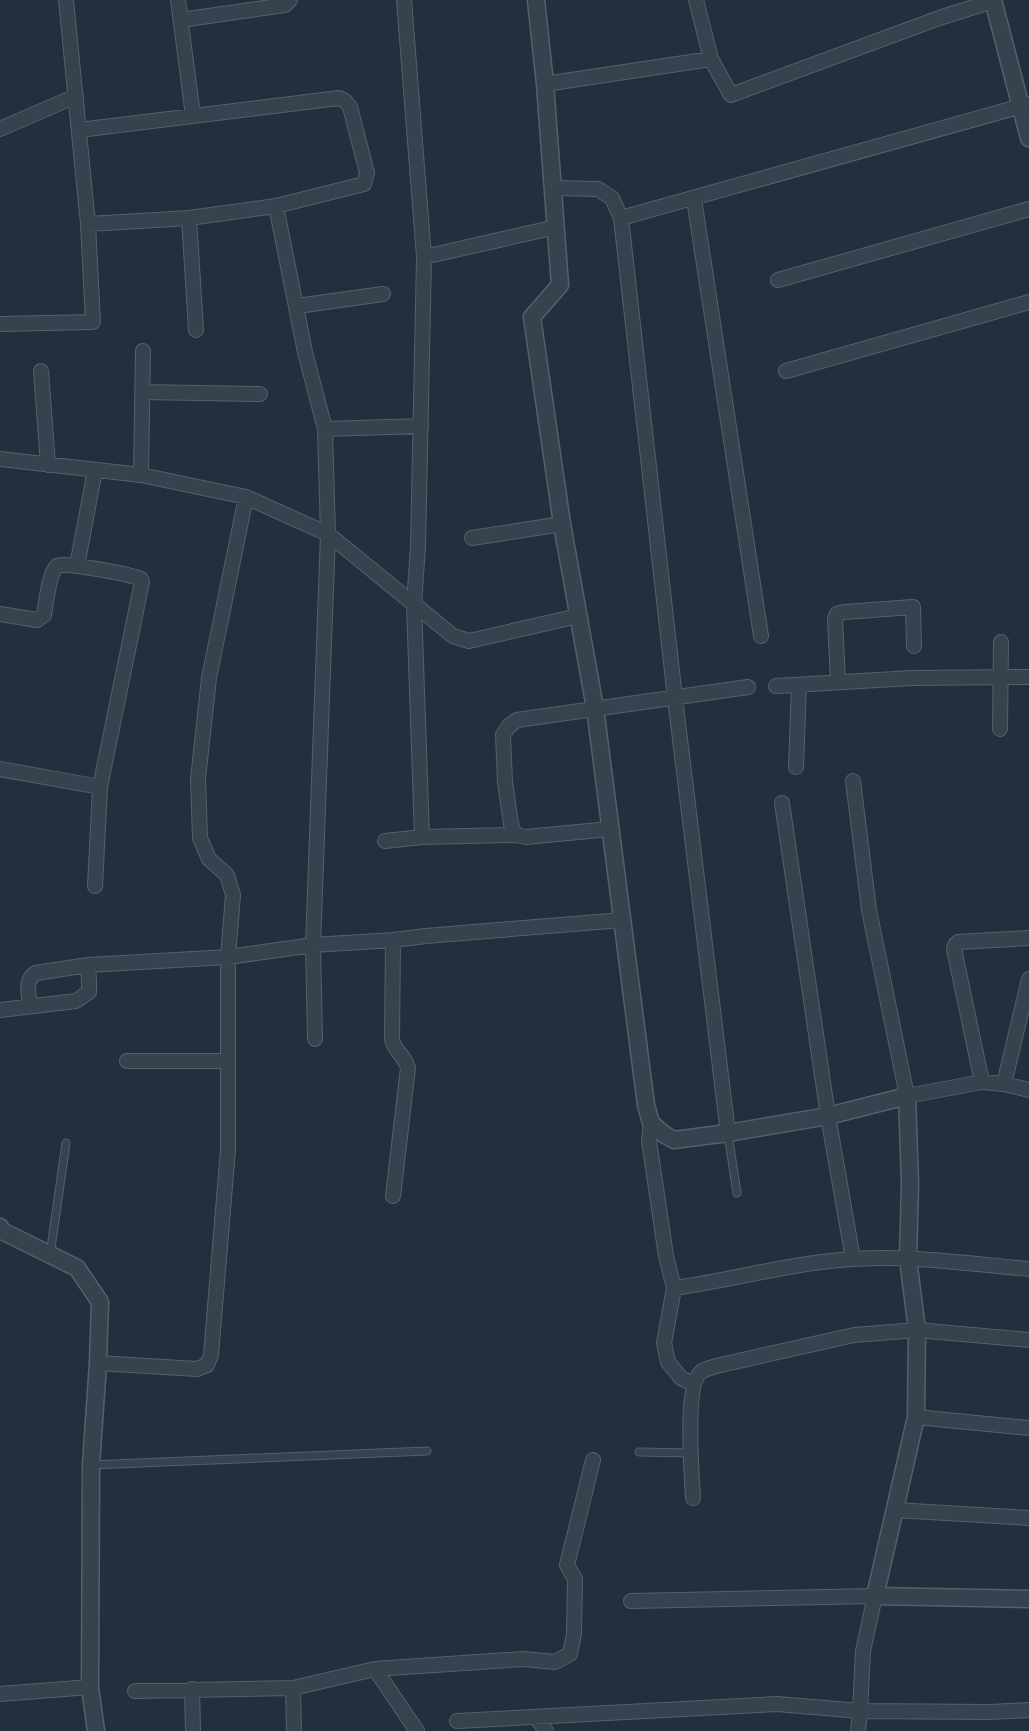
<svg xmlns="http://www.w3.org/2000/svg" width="1029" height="1731" font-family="'DM Sans',sans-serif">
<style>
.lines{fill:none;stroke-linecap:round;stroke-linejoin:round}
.service-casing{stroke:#565f6c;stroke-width:9}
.minor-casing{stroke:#565f6c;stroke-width:16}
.tertiary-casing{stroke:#565f6c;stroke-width:19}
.service{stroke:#38414e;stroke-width:7}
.minor{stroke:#38414e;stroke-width:14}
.tertiary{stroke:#38414e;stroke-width:16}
</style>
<rect width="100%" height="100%" fill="#242f3e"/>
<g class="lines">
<defs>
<path id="service" d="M728,1134l9,59
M50,1255l16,-112
M639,1452l52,1
M91,1465l336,-14"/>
<path id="minor" d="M178,0l15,116
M404,0l20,257 -6,290 -4,57 8,233
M696,0l15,59
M181,20l104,-15 5,-5
M545,84l166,-25 20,36 211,-78 51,-16
M0,129l76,-33
M79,130l260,-32 6,3 5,6 17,66 -3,11 -88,22
M552,188l46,1 14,9 9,20 408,-114
M694,199l67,437
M189,218l7,112
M621,218l54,480 53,435
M88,224l101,-6 87,-12 29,146 20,77 3,105 -15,411 2,94
M424,257l132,-30
M778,280l251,-71
M297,306l86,-12
M0,324l93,-2 -5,-98 -22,-224
M41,371l7,94
M786,371l243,-69
M142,392l118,2
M325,429l96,-3
M0,459l141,16 105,22 82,37 125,102 16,5 109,-25
M141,475l2,-124
M472,538l90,-14
M77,566l18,-96
M0,614l37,6 7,-5c2,-11 5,-42 13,-49 5,-5 76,9 84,13l1,3 -42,205 -5,99
M838,682l-3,-63 2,-5 7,-2 69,-5 1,39
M776,686l136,-8 117,-1
M1000,729l1,-87
M796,767l3,-82
M0,769l100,18
M853,781l16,129 38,186 75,-14 22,2 25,6
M782,803l46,313 25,143
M610,829l-84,8 -11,-2 -4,-11 -6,-42 -2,-47 6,-9 8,-6 231,-33
M385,841l37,-4 93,-2
M393,940l-1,99c2,12 12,15 16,29l-15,128
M30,1006c-1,-12 -6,-26 6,-33l52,-8
M0,1010l76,-9 13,-9v-11l-1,-16 140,-8 85,-12 80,-5 33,-4 196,-16
M127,1061h101
M982,1082l-28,-133 1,-4 3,-3 71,-4
M1004,1084l25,-105
M651,1123l-2,18 3,20 14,95 8,32 -10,55 4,19 13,16 12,6
M674,1288c60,-8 120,-26 180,-29 58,-4 117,5 175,10
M98,1363l99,6 10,-4 4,-10 17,-205v-193l5,-62 -6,-20 -18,-16 -9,-21 -2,-59 11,-101 37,-181
M916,1417l113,11
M693,1498c-1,-23 -9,-113 8,-126 3,-3 10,-4 15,-6l138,-31 63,-5 112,10
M895,1510l134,8
M631,1601l244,-5 -12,55 -3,60 -2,20
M375,1669l42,62
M293,1688l1,43
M192,1689l1,42
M135,1691l158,-3 82,-19 148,-10 32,3 15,-8 4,-20 1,-55 -8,-14 26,-105
M0,1694l90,-7
M536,1717l10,14
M457,1721l320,-17 83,7 130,1 39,-2"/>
<path id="tertiary" d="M536,0l9,84 15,201 -28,32 30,207 33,184 51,397 5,18 14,12 9,5 54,-7 100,-17 79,-20 3,87 -2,76 9,71 -1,87 -41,179 154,3
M993,0l36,138
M0,1227l2,4 75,37 23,34 -2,61 -7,102 -1,222 6,44"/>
</defs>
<use href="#service" class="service-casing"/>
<use href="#minor" class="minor-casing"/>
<use href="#tertiary" class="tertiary-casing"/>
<use href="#service" class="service"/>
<use href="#minor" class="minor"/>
<use href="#tertiary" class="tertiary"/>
</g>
</svg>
